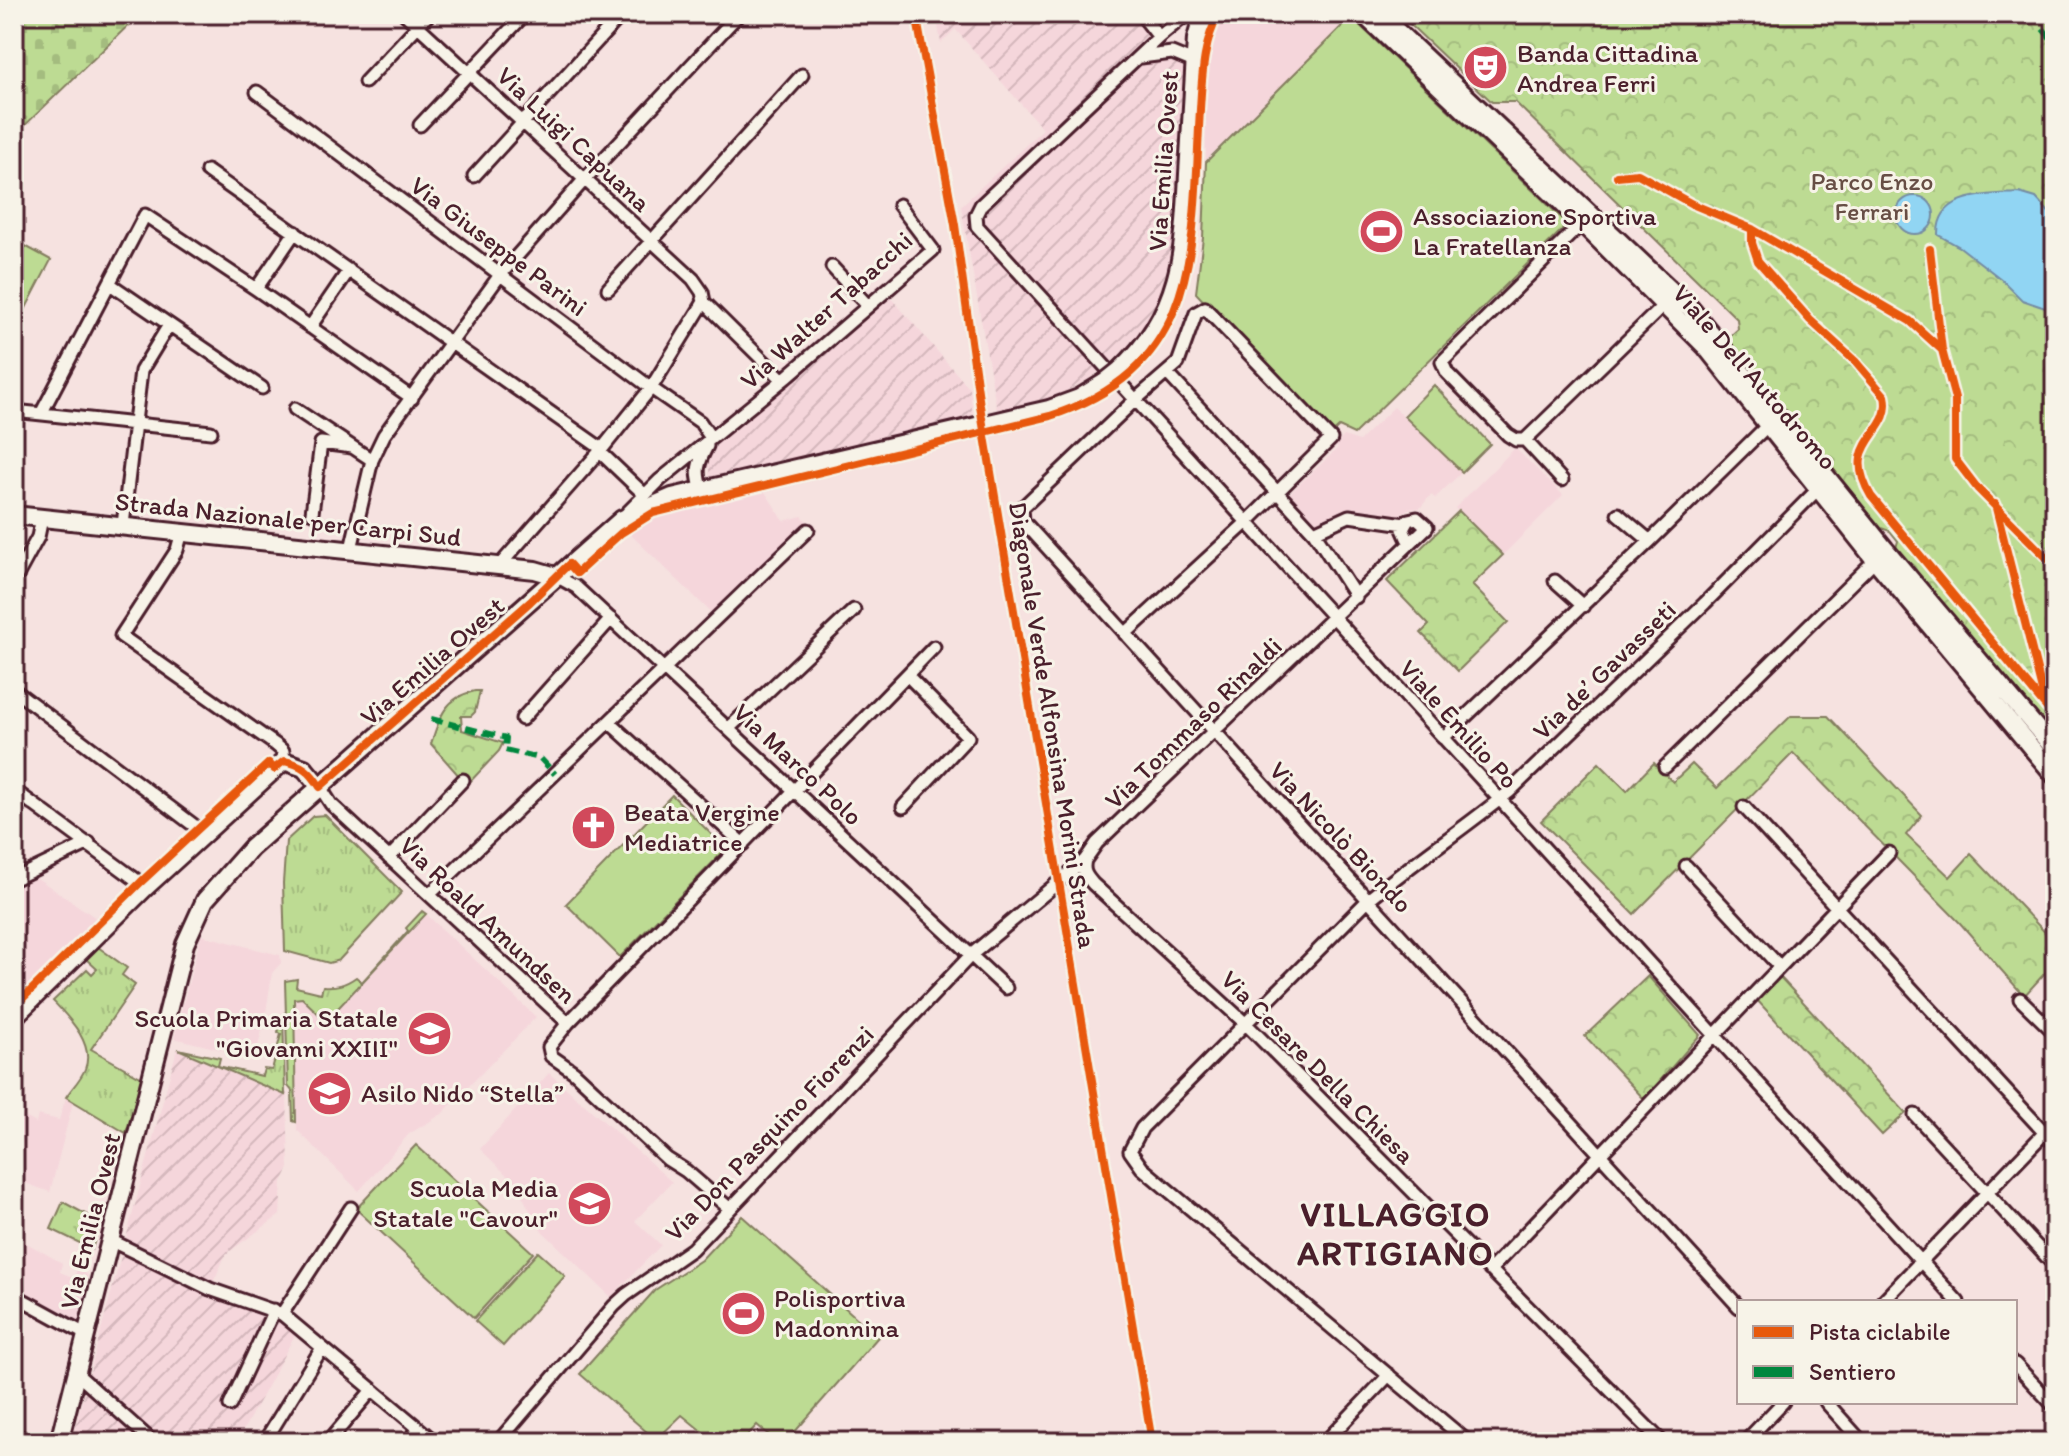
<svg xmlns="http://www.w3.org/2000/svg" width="2069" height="1456" font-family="Itim,sans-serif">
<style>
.built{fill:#f5d6db}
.industrial{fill:url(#industrial-furrows)}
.grass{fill:url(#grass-tufts);stroke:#847d5f;stroke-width:2}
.forest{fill:url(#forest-crowns);stroke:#847d5f;stroke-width:2}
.cemetery{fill:url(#cemetery-stones);stroke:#847d5f;stroke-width:2}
.garden{fill:#bddb93;stroke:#847d5f;stroke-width:2}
.water{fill:#91d5f3;stroke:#758ca3;stroke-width:2}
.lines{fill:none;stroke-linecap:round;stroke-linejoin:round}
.street-casing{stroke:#4a1f2b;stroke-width:17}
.secondary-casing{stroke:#4a1f2b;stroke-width:22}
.street{stroke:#f7f3e8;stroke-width:11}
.secondary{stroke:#f7f3e8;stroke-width:16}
.secondary-bridge-casing{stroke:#4a1f2b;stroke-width:22;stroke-linecap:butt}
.secondary-bridge{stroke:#f7f3e8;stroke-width:16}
.quiet{stroke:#00873e;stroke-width:6;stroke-dasharray:12 6;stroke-linecap:butt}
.cycleway-casing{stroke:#f7f3e8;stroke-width:13}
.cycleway{stroke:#e8590c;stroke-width:8}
.labels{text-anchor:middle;stroke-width:6;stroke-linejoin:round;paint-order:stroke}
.poi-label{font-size:26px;fill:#4a1f2b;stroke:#f7f3e8;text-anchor:start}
.street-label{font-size:26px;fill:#4a1f2b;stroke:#f7f3e8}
.park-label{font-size:26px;fill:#674e45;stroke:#f7f3e8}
.district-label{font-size:34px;font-weight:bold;letter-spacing:2px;fill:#4a1f2b;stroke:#f7f3e8}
</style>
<defs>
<pattern id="industrial-furrows" width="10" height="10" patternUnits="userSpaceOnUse" patternTransform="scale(2)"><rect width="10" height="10" fill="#f5d6db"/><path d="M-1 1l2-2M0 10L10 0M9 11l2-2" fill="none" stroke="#d4b7bc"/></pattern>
<pattern id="grass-tufts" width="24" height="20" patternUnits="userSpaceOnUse" patternTransform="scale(2)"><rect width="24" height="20" fill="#bddb93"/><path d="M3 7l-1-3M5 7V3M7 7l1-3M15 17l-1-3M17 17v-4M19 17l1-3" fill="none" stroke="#a4bc7f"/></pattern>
<pattern id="forest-crowns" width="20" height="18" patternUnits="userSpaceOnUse" patternTransform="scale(2)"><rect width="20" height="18" fill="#bddb93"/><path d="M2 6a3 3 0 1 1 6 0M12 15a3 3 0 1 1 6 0" fill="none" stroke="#a4bc7f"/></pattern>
<pattern id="cemetery-stones" width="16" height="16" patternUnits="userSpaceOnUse" patternTransform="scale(2)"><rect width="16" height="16" fill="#bddb93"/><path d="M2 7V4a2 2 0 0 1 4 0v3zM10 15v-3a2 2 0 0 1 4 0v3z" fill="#a4bc7f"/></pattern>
</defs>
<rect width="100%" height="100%" fill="#f6e2e0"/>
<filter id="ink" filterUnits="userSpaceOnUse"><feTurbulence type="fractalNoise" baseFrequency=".0125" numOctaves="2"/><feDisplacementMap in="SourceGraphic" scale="16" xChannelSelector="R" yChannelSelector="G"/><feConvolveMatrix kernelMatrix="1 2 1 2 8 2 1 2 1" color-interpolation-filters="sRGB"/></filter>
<g filter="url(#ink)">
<path class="built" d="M1224,14h124l3,3 -145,145v-85l9,-48z
M1394,407l68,65 -27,26 -4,-3 -11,13 -12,1 -10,7 -49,-6 -36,15 -18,-16 3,-3 -10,-11 50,-47 -3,-3 9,-9 15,5z
M1515,448l48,47 -60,60 -48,-47z
M761,486l23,35 18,-5 14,16 -95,90 -94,-91 26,-17z
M31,874l68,46 -74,72 -11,-9v-96z
M426,914l110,103 -94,97 -33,20 -50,57 -62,-61 -3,-132h8l24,23z
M201,935l79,20 1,8 -9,10 -7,46 -10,39 -81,-20z
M549,1073l123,109 -37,39 26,24 -50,52 -72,-69 -23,-44 -36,-35z
M66,1097l7,5 -23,90 -25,-9 -4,9 -7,-2 2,-9 -2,-1v-69l22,12 2,-8 21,5z
M14,1236l48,27 -2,9 14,6 3,-9 11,6 -10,47 -36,-16 -28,-17z"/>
<path class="industrial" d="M936,14h212l36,56 -11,173 -13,53 -17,31 -20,25 -31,25 -34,19 -61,15 -36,-205 82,-77 -88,-100 -14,14z
M887,293l83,96 3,28 -255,61h-8l-2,-15 12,-25z
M177,1049l107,46 1,-4 2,3 2,74 -7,14 -2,33 -54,39 -18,40 63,18 25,21 -55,101 10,8h-180z"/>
<path class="grass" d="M325,815l77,77 -63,68 -10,3 -44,-12 -2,-68 3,-42 27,-25z
M422,911l4,3 -100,107 -24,-23 -8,1 2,123 -3,-1 -1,-30 -4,-5 -3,-105 12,-2 -1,8 25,6 2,-7c13,1 22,-1 33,-9l6,5 46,-51 -2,-3z
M98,947l29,21 -5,7 13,10 -44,64 51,29 -16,55 -60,-36c6,-9 15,-18 19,-28 10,-25 -16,-51 -32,-68l34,-32 5,5 5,-5 -11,-10z
M283,1014l2,81 -107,-46 42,9 -2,8 44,10 2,-7 8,1 9,-36 -3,-2z
M63,1202l37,20 -8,27 -41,-20z"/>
<path class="forest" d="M1399,14h656v726l-159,-192 2,-7 -8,-10 -9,-3 -154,-189 11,-10 -1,-10 -222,-217h-23z
M1459,511l44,44 -31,30 36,37 -50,49 -37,-38 8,-8 -42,-44z
M475,691h5l-5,21 -4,4h-10l1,14 41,13 -4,8 -32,34 -36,-41c8,-26 14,-47 44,-53z
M1791,716h37l94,99 -16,20 44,42 21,-23 84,89v19l-31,34 -64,-73 -167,-170 -159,161 -93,-93 58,-58 28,28 27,-28 19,19 19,-18 25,24z
M1648,976l52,59 -56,64 -59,-63z
M1780,977l126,136 -24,22 -126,-136z"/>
<path class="cemetery" d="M14,14h126l-126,122z"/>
<path class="garden" d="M1351,17l217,207 -214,210 -15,-7 -10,9 -133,-143 7,-55 3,-76z
M14,240l37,20 -37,71z
M1434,385l56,59 -28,28 -58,-56z
M672,795l54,54 -106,108 -54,-53z
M416,1145l117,108 -59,65 -118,-109z
M742,1216l136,121 -92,105h-9l-20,-17 -16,17h-26l-33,-27 -26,25 -76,-66 75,-84 46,-30z
M538,1252l27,24 -62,70 -28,-25z"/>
<path class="water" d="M2019,193l17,5 19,21v96l-7,-6 -26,-9 -21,-21 -41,-32 -22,-12c-1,-43 50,-40 81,-42z
M1896 215a19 19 0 1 1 38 0a19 19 0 1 1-38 0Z"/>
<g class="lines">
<defs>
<path id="street" d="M405,14l288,265 9,13 2,10
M1141,14l18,23
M1187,14l-28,23 -178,168 -5,10 1,11 981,1076
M1141,57l31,-4 22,9
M365,82l64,-68
M257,92l394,296 49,34 11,16
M420,125l105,-111
M207,171l395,278
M474,176l148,-162
M832,267l36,39
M110,284l152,104
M256,289l39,-57
M608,289l194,-214
M310,327l39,-57
M1167,373l147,159 42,65
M295,409l77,51
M14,411l197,21
M42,412l103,-197 111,74 156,109
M1525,440h-9l-8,-5 -61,-62 -5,-11 140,-139
M600,452l45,43
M1562,480l-37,-40 142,-138
M702,490c-7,-19 -4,-27 5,-44
M312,513l9,-70 31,4
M627,513l33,-33 123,-100 150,-130 -34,-45
M1618,514l32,27
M123,525l18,-154 28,-46
M182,532l-5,18 -56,86 155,109 7,6 1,10
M1314,532l35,-16 56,8
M351,549l21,-89 12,-25 116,-160 85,-96 154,-165
M499,566l103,-117 49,-61 53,-86 79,78
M556,576l20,11 430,401
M14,581l24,-44 4,-19
M1555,581l28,25
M1125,634l121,-111 85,-84 -126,-131 -9,5 -18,50 -44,38 -112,107 1,13 716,786
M14,690l190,143
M522,719l89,-100
M609,722l134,122
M728,729l126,-119
M1443,738l207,-197 118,-116
M1665,767l213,-210
M320,787l11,17 237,219
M14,790l132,97
M903,807l65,-70 -61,-62
M1744,807l311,337
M389,858l74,-78
M1085,860c-3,11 1,16 8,24l153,140 416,418
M1686,866l94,101
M14,879l75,-36
M430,894l378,-364
M2020,999l35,34
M1915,1115l140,151
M730,1209l-44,-38 -19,-12 -93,-87 -23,-16 -2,-9 19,-24 366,-376
M110,1240l100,49 72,25 153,128
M1490,1270l399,-417
M14,1295l73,40
M1882,1302l173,-180
M282,1314l69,-106
M2015,1364l40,43
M76,1373l77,69
M1826,1402l36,40
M230,1405l44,-95
M14,1434l15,8
M266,1439l56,-91
M328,1442l44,-52
M408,1442l11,-13
M498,1442l116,-136 12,-11 66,-46 279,-294 114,-95 12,-17 330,-316 -10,-9 -9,2 -5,9 4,9 5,3
M1325,1442l64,-67
M1468,1442l-326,-274 -12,-17 12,-23 227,-229c45,-37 94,-70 140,-107l196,-189 118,-119
M1745,1442l38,-40"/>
<path id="secondary" d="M1363,14l199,189 143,143 170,214 180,216
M1379,14l312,295 194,240 170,201
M1120,370c61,-57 64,-117 68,-196 3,-45 5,-90 8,-135l7,-25
M14,515l521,55 21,6
M14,1017l132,-130 138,-126 20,7 16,19
M59,1442l126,-498 20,-44 46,-52 371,-329 50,-22 377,-88 30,-11 26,-16"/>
</defs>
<use href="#street" class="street-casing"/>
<use href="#secondary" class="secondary-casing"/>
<use href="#street" class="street"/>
<use href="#secondary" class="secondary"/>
<defs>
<path id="secondary-bridge" d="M1105,382l15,-12"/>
</defs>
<use href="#secondary-bridge" class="secondary-bridge-casing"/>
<use href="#secondary-bridge" class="secondary-bridge"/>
<path class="quiet" d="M2043,29l12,14
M431,719l75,19 -1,12 35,8 15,16"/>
<defs>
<path id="cycleway" d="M916,14l39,211 25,181 172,1036
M1617,176l21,-2 54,30 60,25 158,92 32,29
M1752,229v14l6,18 52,59 46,42 29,34c9,39 -47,44 -14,100l184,222
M1930,249l12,101 13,49v60l23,30 77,77
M1995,504l50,198
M14,1007l127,-125 128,-119 5,6 10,-8c18,3 27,11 36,26l210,-185 39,-38 8,9 44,-40 32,-20 397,-97c155,-49 142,-175 150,-307 2,-32 3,-67 19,-95"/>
</defs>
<use href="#cycleway" class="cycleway-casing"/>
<use href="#cycleway" class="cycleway"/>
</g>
</g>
<defs>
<symbol id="theatre-disc" viewBox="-11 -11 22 22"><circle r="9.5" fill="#d1495b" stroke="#f7f3e8"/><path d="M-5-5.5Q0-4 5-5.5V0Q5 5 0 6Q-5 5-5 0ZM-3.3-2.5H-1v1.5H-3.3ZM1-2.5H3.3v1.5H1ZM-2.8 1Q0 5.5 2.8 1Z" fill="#fff"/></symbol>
<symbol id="stadium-disc" viewBox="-11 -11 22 22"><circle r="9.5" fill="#d1495b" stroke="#f7f3e8"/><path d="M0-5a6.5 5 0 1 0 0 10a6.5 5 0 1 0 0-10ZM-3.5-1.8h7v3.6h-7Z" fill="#fff"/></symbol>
<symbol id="church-disc" viewBox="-11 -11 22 22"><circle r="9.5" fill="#d1495b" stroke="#f7f3e8"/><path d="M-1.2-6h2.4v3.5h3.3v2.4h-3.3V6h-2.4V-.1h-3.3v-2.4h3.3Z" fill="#fff"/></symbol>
<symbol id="school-disc" viewBox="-11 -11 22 22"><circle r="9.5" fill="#d1495b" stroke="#f7f3e8"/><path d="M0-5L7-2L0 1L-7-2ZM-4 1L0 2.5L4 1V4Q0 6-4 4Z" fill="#fff"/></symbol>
</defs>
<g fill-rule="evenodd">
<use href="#theatre-disc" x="1460" y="42" width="51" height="51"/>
<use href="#stadium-disc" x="1356" y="206" width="51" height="51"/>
<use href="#church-disc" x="568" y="802" width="51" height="51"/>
<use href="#school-disc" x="404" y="1008" width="51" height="51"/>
<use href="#school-disc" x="304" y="1068" width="51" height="51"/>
<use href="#school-disc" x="564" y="1178" width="51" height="51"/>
<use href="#stadium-disc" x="718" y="1288" width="51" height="51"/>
</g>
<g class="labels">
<g class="poi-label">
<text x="1517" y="62">Banda Cittadina<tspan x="1517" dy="30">Andrea Ferri</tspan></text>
<text x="1413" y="225">Associazione Sportiva<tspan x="1413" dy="30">La Fratellanza</tspan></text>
<text x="624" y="821">Beata Vergine<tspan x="624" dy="30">Mediatrice</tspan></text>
<text x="398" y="1027" text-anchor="end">Scuola Primaria Statale<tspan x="398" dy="30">"Giovanni XXIII"</tspan></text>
<text x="361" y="1102">Asilo Nido “Stella”</text>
<text x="558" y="1197" text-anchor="end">Scuola Media<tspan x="558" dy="30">Statale "Cavour"</tspan></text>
<text x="774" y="1307">Polisportiva<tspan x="774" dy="30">Madonnina</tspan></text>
</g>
<g class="street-label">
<text transform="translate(574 139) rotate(43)" y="9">Via Luigi Capuana</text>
<text transform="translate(1163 161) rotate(-86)" y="9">Via Emilia Ovest</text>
<text transform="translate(499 246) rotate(37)" y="9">Via Giuseppe Parini</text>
<text transform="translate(826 310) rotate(-42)" y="9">Via Walter Tabacchi</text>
<text transform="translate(1755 377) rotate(49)" y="9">Viale Dell'Autodromo</text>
<text transform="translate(288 519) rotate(6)" y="9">Strada Nazionale per Carpi Sud</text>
<text transform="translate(432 661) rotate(-41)" y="9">Via Emilia Ovest</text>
<text transform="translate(1604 670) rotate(-44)" y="9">Via de’ Gavasseti</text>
<text transform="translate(1193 723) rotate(-44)" y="9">Via Tommaso Rinaldi</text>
<text transform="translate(1459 724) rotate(48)" y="9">Viale Emilio Po</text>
<text transform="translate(1053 725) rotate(81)" y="9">Diagonale Verde Alfonsina Morini Strada</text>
<text transform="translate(798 764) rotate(43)" y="9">Via Marco Polo</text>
<text transform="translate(1341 837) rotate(47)" y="9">Via Nicolò Biondo</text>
<text transform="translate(488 920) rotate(43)" y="9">Via Roald Amundsen</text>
<text transform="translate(1318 1067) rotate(45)" y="9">Via Cesare Della Chiesa</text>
<text transform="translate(769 1133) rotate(-46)" y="9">Via Don Pasquino Fiorenzi</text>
<text transform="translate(90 1221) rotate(-76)" y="9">Via Emilia Ovest</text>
</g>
<g class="park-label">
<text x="1872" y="190">Parco Enzo<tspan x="1872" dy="30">Ferrari</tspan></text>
</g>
<g class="district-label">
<text x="1396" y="1226">VILLAGGIO<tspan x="1396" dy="39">ARTIGIANO</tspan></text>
</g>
</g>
<rect width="2069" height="1456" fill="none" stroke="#f7f3e8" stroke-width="48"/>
<rect x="24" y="24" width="2021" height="1408" fill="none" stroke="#4a1f2b" stroke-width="3" filter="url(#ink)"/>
<rect x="1737" y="1300" width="280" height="104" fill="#f7f3e8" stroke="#b29e9c" stroke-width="2"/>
<rect x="1753" y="1326" width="40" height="12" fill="#e8590c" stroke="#b29e9c" stroke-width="2"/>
<text x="1809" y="1340" font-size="24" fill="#4a1f2b">Pista ciclabile</text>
<rect x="1753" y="1366" width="40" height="12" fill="#00873e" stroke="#b29e9c" stroke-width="2"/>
<text x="1809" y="1380" font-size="24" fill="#4a1f2b">Sentiero</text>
</svg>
